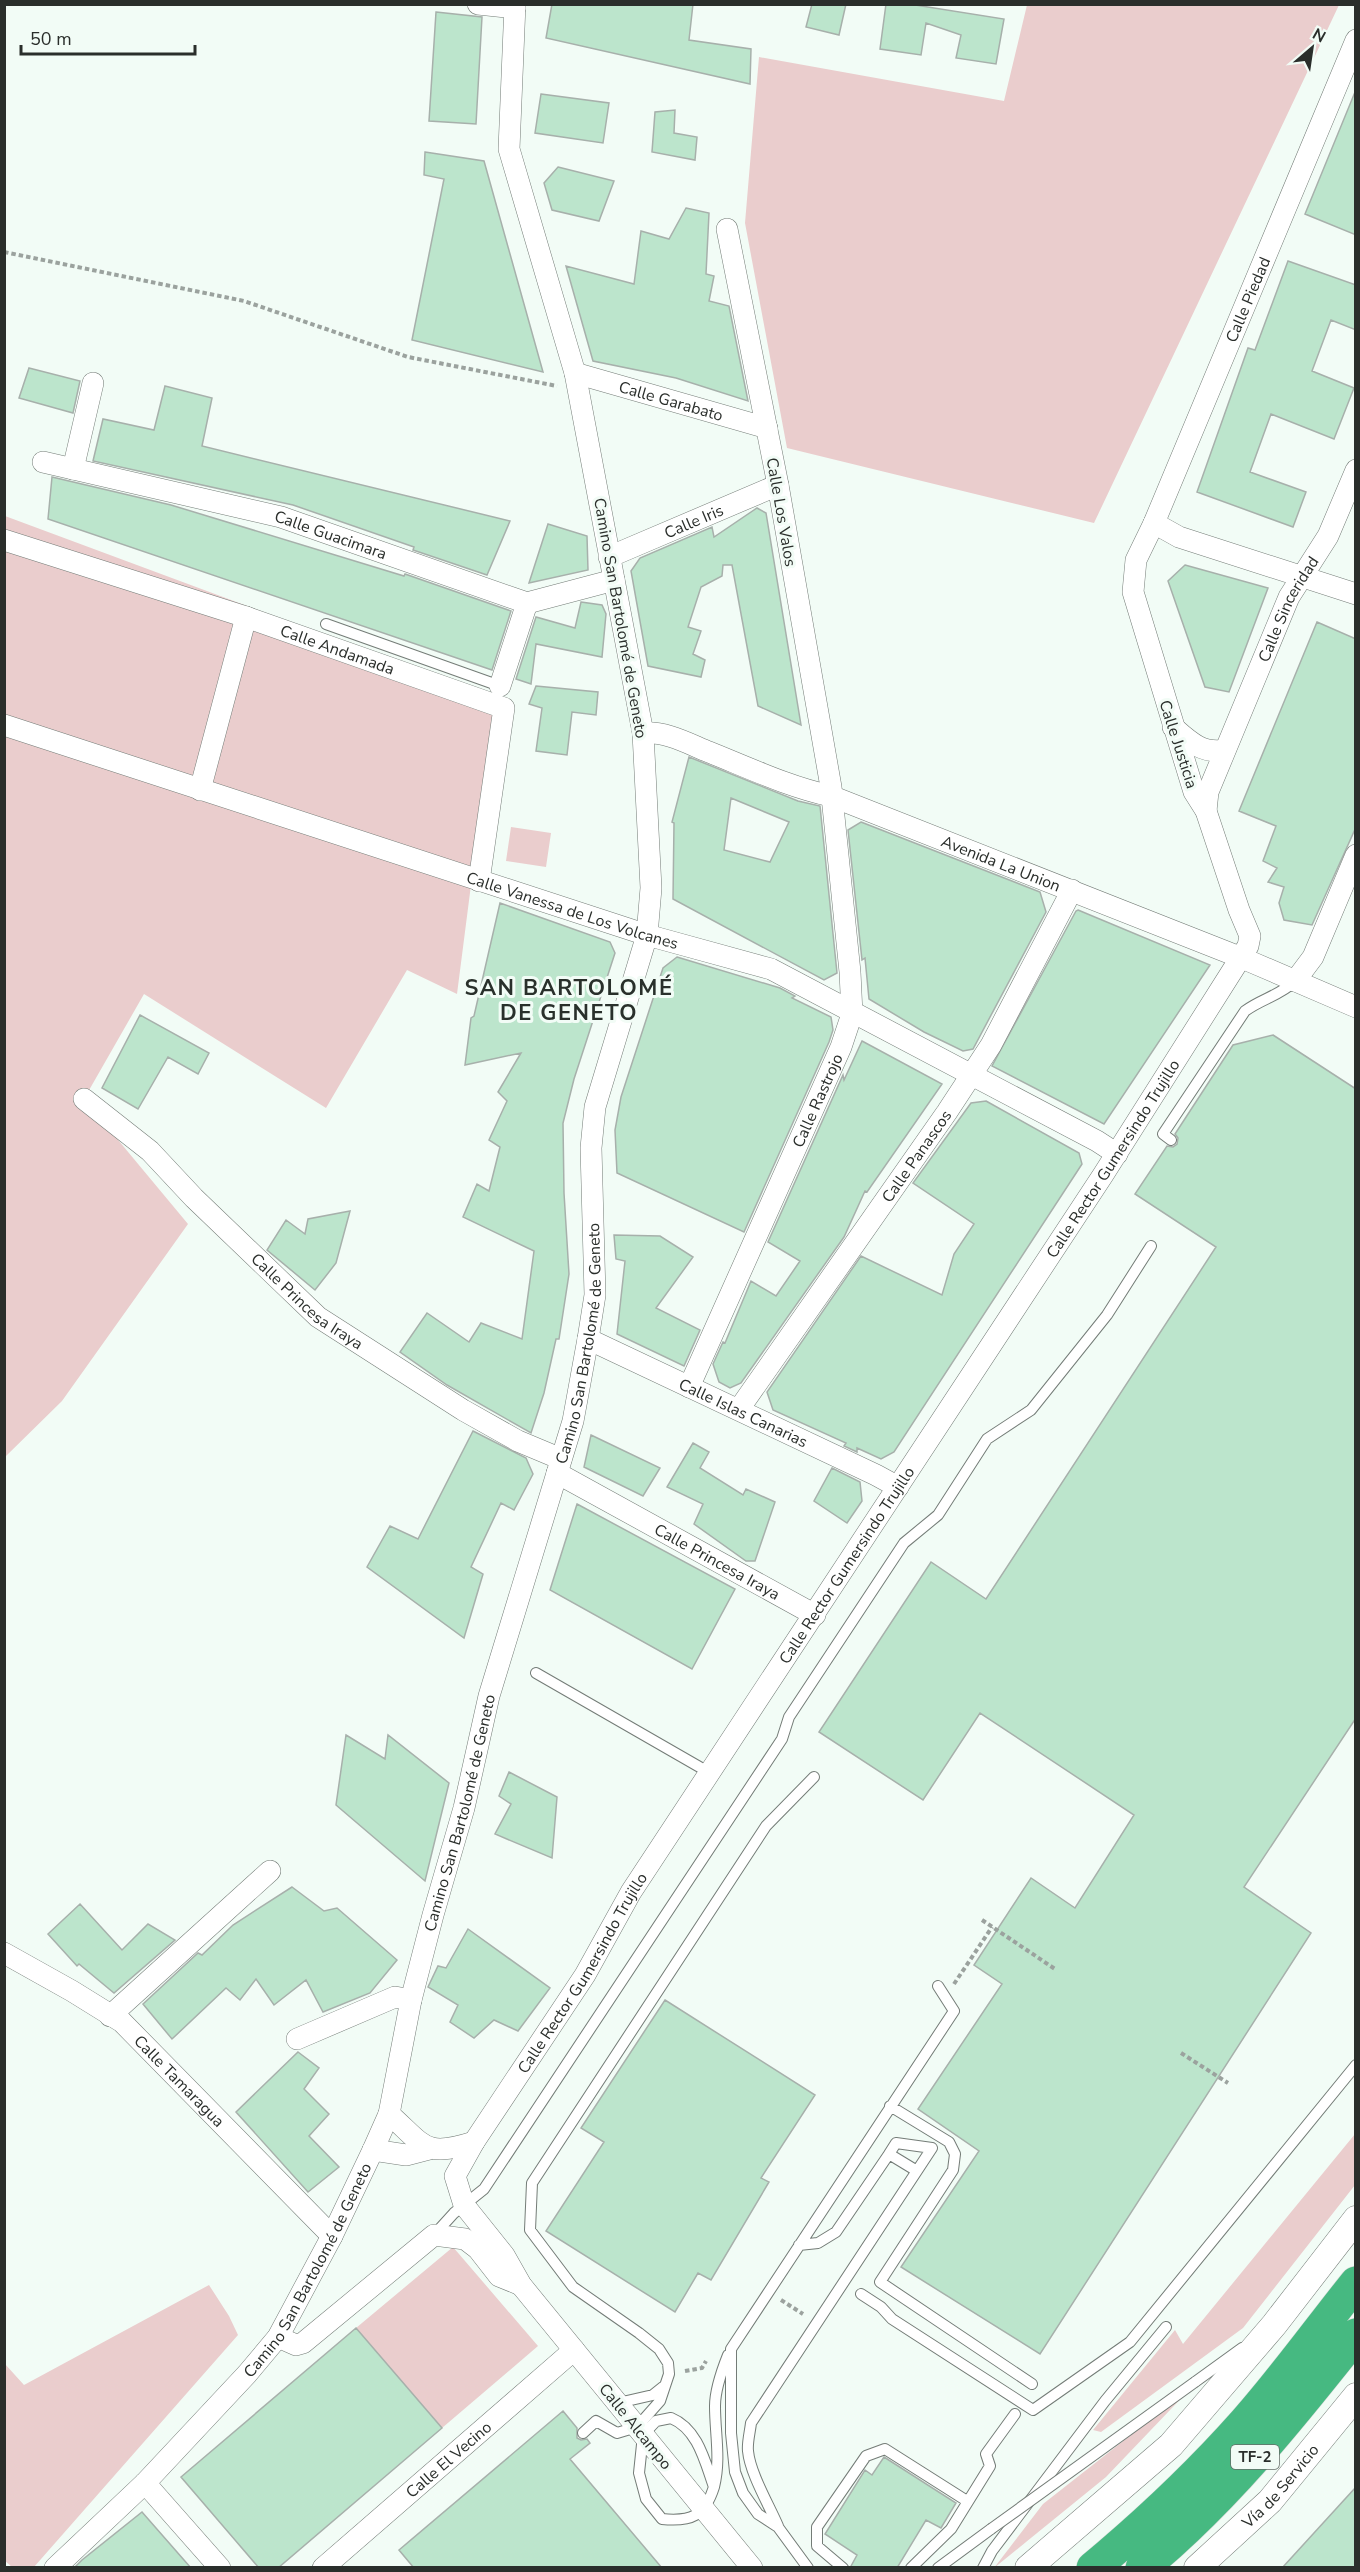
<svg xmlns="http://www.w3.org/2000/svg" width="1360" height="2572" font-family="'Nunito Sans',sans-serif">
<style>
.green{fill:#eacdcd}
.building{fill:#bce5cc;stroke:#a7b0ab;stroke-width:1.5;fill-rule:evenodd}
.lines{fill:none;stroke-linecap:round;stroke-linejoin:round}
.service-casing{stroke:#747c77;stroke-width:12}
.minor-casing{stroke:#747c77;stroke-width:22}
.tertiary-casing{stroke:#747c77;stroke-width:27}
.motorway-casing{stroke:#d9d9d9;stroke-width:34}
.path{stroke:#9ba29e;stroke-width:4;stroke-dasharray:4.5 3;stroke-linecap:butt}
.service{stroke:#fff;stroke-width:10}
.minor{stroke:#fff;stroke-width:21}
.tertiary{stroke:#fff;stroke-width:26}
.motorway{stroke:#46b981;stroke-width:33}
.service-bridge-casing{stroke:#747c77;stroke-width:12;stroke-linecap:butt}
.service-bridge{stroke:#fff;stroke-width:10}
.labels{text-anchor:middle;stroke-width:6;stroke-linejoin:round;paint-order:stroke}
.shield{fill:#f2fcf6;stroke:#666c68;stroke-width:1.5}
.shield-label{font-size:15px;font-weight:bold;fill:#2a2e2b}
.street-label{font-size:16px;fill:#2a2e2b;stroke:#f2fcf6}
.district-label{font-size:22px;font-weight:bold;letter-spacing:1.5px;fill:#29302b;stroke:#f2fcf6}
</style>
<rect width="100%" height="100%" fill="#f2fcf6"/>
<path class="green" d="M1027,5h312l-245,518 -307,-75 -42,-225 14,-166 245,44z
M5,516l490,182 -38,296 -50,-24 -81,138 -182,-114 -60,105 104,125 -126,177 -57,56z
M511,827l40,6 -5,34 -40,-6z
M1355,2134v51l-112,143 -142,104 -8,-2 82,-100 8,14z
M453,2247l85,99 -96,82 -86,-100z
M209,2285l20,31 9,19 -204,232h-22l-8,-7 1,-196 19,21z
M1192,2387l-86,90 -112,91 49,-64z"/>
<path class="building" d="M552,4h141l-4,36 62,9 -1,35 -204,-46z
M812,4h34l-7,31 -33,-8z
M886,4h23l95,15 -8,45 -40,-6 5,-23 -35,-12 -5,32 -41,-6z
M436,12l46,5 -6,107 -47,-3z
M1355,92l1,1v142l-51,-21z
M541,94l68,9 -6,40 -68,-10z
M675,110l-1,23 23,4 -2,23 -43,-8 3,-40z
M425,152l59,9 59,211 -131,-32 32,-161 -20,-4z
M558,167l56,14 -15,40 -47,-11 -8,-27z
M686,208l23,5 -3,61 8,2 -5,25 20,5 19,95 -72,-23 -83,-17 -27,-95 68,18 7,-53 28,8z
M1288,261l68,24v45l-25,-10 -19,51 42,17 -20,51 -63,-25 -21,58 56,20 -13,35 -96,-35 51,-144 7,2z
M29,368l51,13 -7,32 -54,-15z
M165,386l47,12 -10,48 308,75 -23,54 -74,-25 1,-3 -121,-42 -200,-44 10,-42 51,11z
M52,477l119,28 233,71 1,-2 106,37 -19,59 -444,-151z
M757,508l9,5 35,212 -43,-19 -26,-141h-9l-1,11 -21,11 -13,40 13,4 -8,23 12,6 -4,17 -53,-11 -17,-95 9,-13 72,-31 2,10z
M548,524l39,12 1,34 -59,13z
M1185,565l83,23 -39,104 -24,-5 -37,-106z
M581,602l21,3 4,9 -4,43 -66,-13 -5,40 -15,-5 20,-62 39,11z
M1317,622l39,17v188l-44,98 -28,-5 -5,-17 5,-16 -16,-5 9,-14 -14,-7 13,-35 -37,-15z
M536,686l62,6 -2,23 -24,-3 -5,43 -31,-4 6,-43 -13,-4z
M689,757l109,44 22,5 17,167 -13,7 -151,-81 1,-76 -2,-1zM731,798l58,24 -19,40 -46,-12z
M861,822l179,70 6,20 -73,137 -10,2 -39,-19 -55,-33 -4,-41 -3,2 -14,-130z
M500,903l110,39 5,11 -41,126 -11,44 1,70 5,81 -10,65h-3l-12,54 -13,40 -84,-48 -47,-33 27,-39 42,29 12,-19 41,16 12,-88 -71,-34 14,-33 12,7 11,-44 -11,-7 18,-39 -9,-9 23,-39 -56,12 6,-47 3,-2z
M1078,910l132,55 -106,159 -112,-58 84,-155z
M677,957l103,31 15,8 -3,2 39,19 2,13 -4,12 -85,190 -127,-59 -2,-43 6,-33 42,-129z
M140,1015l69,38 -11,21 -30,-17 -30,52 -36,-21z
M1273,1035l83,54v629l-112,169 67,46 -271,421 -139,-87 78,-116 -61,-42 84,-125 -28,-19 57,-87 44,30 59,-93 -154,-102 -57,87 -104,-68 112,-170 55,37 230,-352 -81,-53 32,-48 6,1 4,-3 1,-6 -3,-4 58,-89z
M862,1041l80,43 -75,108 -2,-1 -21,46 -103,146 -11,5 -11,-6 -6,-18 10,-22 2,1 26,-62 25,15 24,-35 -32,-19 75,-167 1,5z
M986,1101l93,52 3,11 -188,288 -13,7 -24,-11v4l-13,-6 2,-3 -73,-33 -6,-18 94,-136 81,39 12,-41 20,-30 -61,-41 58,-80z
M350,1211l-14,52 -21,27 -48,-40 19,-30 19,14 3,-15z
M614,1235l46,1 33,21 -37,51 44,22 -16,36 -67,-32 8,-73 -9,-2z
M473,1431l53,27 7,16 -19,36 -13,-7 -30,64 12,7 -19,64 -97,-71 23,-41 28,13z
M591,1435l69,33 -17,28 -59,-29z
M693,1443l16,9 -9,16 43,27 3,-6 29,13 -20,59h-9l-52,-37 9,-20 -36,-17z
M832,1468l28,14 2,19 -15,22 -33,-22z
M577,1504l158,85 -43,80 -142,-79z
M346,1735l39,24 3,-24 61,48 -24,98 -89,-76z
M509,1772l48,25 -5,61 -57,-24 16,-30 -12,-8z
M292,1887l32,24 13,-3 60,52 -27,33 -47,19 -17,-32 -32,25 -18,-26 -16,21 -14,-12 -54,51 -29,-35 55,-51 4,2 31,-30z
M80,1904l42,46 26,-26 27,16 -61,53 -35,-29 -2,2 -29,-32z
M468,1929l82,59 -32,43 -24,-11 -20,18 -24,-16 8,-17 -30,-18 10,-21 8,2z
M665,2000l150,95 -54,83 8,4 -58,98 -13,-7 -23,39 -129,-81 58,-89 -23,-14z
M298,2052l21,16 -15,21 25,25 -20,22 30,31 -31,25 -72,-80z
M356,2328l86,100 -164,140h-19l-78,-91z
M563,2411l14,17v10l4,2 6,-1 3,4 -20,16 92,109h-248l-15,-18z
M884,2457l72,46 -15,25 -15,-8 -29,48h-47l7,-13 -32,-21 40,-64 7,5z
M1356,2487v81h-74z
M142,2512l49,56h-117l8,-8z"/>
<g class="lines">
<defs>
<path id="service" d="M326,624l174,62
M1171,1140l-8,-6 82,-123c16,-12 36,-16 50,-30
M536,1673l174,100
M890,2106l59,36 6,12 -2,16 -73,112 152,102
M434,2235l20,-22 30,-24 298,-450 7,-22 115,-174 34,-28 49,-76 44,-29 76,-95 44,-69
M799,2245l19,-2 18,-11 53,-78 28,17
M861,2294l20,13 11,12 141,91 97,-68 226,-277
M1195,2382l47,-34
M618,2403l35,-8 10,-8
M671,2418c27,11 34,44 43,69 -9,29 -23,35 -52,32l-16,-20 -7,-26 4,-38 13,-14z
M583,2433l13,-12 21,12 20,-6 23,-26 9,-27 -1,-11 -9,-14 -20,-16 -66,-46 -43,-57 2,-47 234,-357 48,-49
M714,2487c7,-28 1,-53 1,-81 0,-17 7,-36 13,-51
M778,2526c-9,-21 -28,-53 -30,-75 -1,-8 2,-19 3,-28l181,-275 -36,-5 -7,11
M808,2568l-30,-41 -20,-13 -15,-21 -8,-21 -4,-39v-84l223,-338 -16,-25
M843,2568l-26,-22v-19l49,-71 19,-7 82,52
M911,2568l40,-39 39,-63 -4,-12 29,-40
M938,2568l53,-39
M983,2568l9,-17 113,-150 61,-74"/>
<g id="minor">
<path d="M478,4l37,4"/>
<path id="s1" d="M575,373l192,55"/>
<path id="s2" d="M43,462l238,55 246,86 87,-23"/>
<path d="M73,469l20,-86"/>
<path d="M1154,523l25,14 177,57"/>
<path id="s3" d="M4,540l242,77 258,91 -25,173"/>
<path id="s4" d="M609,557l169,-72"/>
<path d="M500,686l27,-83"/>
<path id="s5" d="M4,725l643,210 124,34 326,172 20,13"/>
<path d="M1173,727c17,15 29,27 52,23"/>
<path id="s6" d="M643,733c23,-2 46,11 66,19 40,16 80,35 122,44l411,162 114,49"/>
<path d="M200,790l46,-173"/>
<path id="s7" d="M1206,811l2,-19 81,-195 39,-61 28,-66"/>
<path d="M1295,981l18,-24 43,-102"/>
<path id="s8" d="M84,1099l66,52 44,47 124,119 145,93 55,31 43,18"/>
<path id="s9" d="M588,1339l288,136 22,12"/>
<path id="s10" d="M689,1387l152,-340 11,-33 -2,-42 -19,-185 -53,-302 -51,-256"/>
<path id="s11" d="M739,1409l208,-297 44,-67 81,-155"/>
<path id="s12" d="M557,1473l258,142"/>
<path id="s13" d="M4,1953l68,38 50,31 210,214"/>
<path d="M110,2016l160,-145"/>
<path d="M297,2039l98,-42 16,3"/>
<path d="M389,2114c36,32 35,44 85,28"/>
<path d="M373,2150l33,5 23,-6"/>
<path d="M278,2337l18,8 7,-2 131,-108 31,4 13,10 21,27 22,9"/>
<path d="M145,2483l75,85"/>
<path id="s14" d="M55,2568l90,-85 102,-109 31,-37 54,-101 41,-86 16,-36 22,-114 22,-85 31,-107 25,-112 84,-275 15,-82 7,-44 -4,-147 4,-41 52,-172 4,-47 -8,-155 -68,-360 -66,-224 6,-145"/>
<path id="s15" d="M323,2568l251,-218"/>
<path id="s16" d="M752,2568l-231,-283 -17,-30 -40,-50 -9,-29 19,-34 111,-167 46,-83 472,-717 145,-229 2,-10 -11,-26 -33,-99 -12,-19 -61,-200 3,-32 18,-37 202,-483"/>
</g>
<g id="tertiary">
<path d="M1028,2568l143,-123 103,-120 82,-106"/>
<path id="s17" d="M1197,2568l73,-67 86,-105"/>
</g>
<path id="motorway" d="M1093,2568c54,-45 105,-93 152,-146 39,-44 74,-93 111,-139
M1142,2568c82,-67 149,-151 214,-233"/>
</defs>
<use href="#service" class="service-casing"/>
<use href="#minor" class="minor-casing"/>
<use href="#tertiary" class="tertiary-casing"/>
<use href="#motorway" class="motorway-casing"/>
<path class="path" d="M4,252l240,49 164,56 149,29
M982,1920l73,49
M954,1984l38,-57
M1181,2053l47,30
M781,2300l22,14
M685,2371l17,-3 4,-7"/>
<use href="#service" class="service"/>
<use href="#minor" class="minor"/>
<use href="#tertiary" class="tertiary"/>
<use href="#motorway" class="motorway"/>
<defs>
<path id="service-bridge" d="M991,2529l204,-147"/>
</defs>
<use href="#service-bridge" class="service-bridge-casing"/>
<use href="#service-bridge" class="service-bridge"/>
</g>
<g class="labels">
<rect class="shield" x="1231" y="2445" width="48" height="24" rx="4.5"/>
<g class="shield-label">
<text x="1255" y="2462">TF-2</text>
</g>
<g class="street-label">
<text dy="6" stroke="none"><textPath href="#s16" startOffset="2648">Calle Piedad</textPath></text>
<text dy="6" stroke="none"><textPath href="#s1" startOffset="100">Calle Garabato</textPath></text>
<text transform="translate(782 512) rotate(80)" y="6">Calle Los Valos</text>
<text dy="6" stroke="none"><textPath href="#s4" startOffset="92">Calle Iris</textPath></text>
<text dy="6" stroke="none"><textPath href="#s2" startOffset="297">Calle Guacimara</textPath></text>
<text dy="6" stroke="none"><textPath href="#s7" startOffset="219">Calle Sinceridad</textPath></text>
<text transform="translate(621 618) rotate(80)" y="6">Camino San Bartolomé de Geneto</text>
<text dy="6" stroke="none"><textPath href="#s3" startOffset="351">Calle Andamada</textPath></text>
<text transform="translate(1179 744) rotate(72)" y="6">Calle Justicia</text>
<text dy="6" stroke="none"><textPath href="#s6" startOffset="382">Avenida La Union</textPath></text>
<text dy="6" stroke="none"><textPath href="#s5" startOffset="598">Calle Vanessa de Los Volcanes</textPath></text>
<text dy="6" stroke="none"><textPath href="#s10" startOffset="314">Calle Rastrojo</textPath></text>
<text dy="6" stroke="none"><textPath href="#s11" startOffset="309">Calle Panascos</textPath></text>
<text dy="6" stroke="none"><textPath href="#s16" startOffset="1706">Calle Rector Gumersindo Trujillo</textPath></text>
<text dy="6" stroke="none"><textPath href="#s8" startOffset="302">Calle Princesa Iraya</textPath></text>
<text dy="6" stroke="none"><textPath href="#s14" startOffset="1366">Camino San Bartolomé de Geneto</textPath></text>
<text dy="6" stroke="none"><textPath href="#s9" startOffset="172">Calle Islas Canarias</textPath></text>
<text dy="6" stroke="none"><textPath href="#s12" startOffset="183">Calle Princesa Iraya</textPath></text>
<text dy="6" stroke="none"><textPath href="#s16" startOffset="1220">Calle Rector Gumersindo Trujillo</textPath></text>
<text dy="6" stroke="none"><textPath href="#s14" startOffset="880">Camino San Bartolomé de Geneto</textPath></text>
<text dy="6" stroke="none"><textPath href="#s16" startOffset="734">Calle Rector Gumersindo Trujillo</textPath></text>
<text dy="6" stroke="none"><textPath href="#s13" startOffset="219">Calle Tamaragua</textPath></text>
<text dy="6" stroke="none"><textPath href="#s14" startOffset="394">Camino San Bartolomé de Geneto</textPath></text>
<text transform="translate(636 2426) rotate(51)" y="6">Calle Alcampo</text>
<text dy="6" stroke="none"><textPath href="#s15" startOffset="166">Calle El Vecino</textPath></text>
<text dy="6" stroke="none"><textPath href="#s17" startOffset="117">Vía de Servicio</textPath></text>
</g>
<g class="district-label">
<text x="569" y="995">SAN BARTOLOMÉ<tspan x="569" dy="25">DE GENETO</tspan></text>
</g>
</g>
<rect width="1360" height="2572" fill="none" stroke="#2a2e2b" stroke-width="12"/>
<g transform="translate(1312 48) rotate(29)" stroke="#f2fcf6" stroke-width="4.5" paint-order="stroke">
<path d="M0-4.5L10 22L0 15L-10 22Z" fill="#2a2e2b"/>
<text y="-9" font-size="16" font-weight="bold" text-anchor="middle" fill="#2a2e2b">N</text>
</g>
<path d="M21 45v9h174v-9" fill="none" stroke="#2a2e2b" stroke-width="3"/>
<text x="30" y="45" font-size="18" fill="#2a2e2b" stroke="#f2fcf6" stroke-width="4.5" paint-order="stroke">50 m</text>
</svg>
